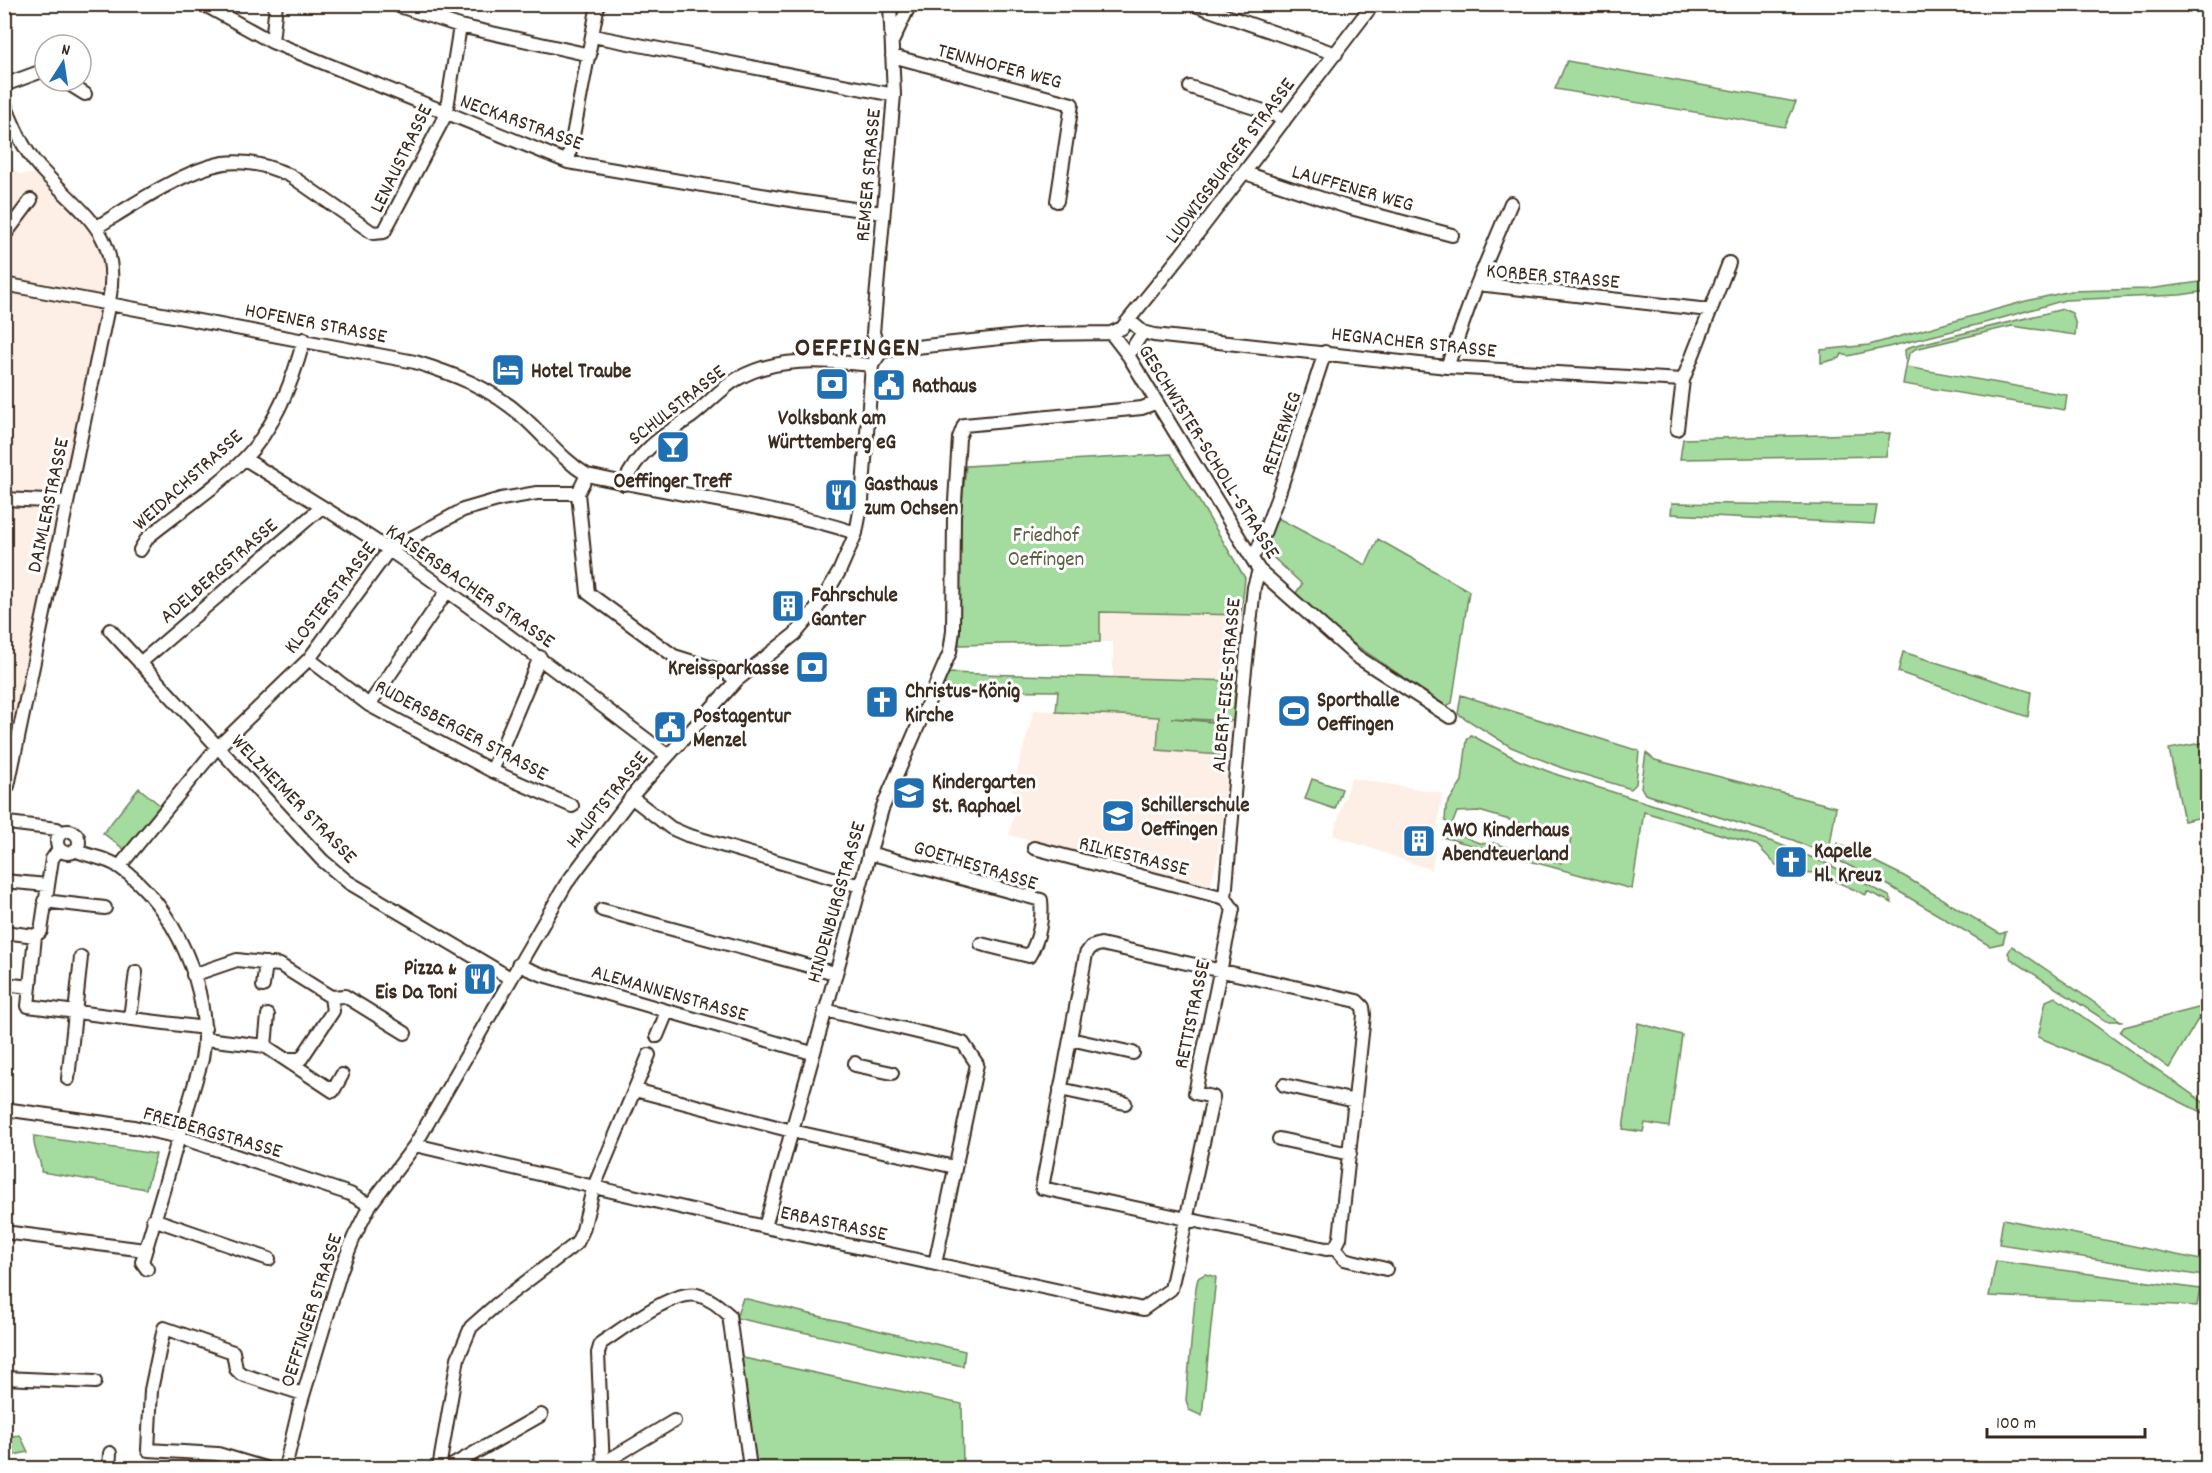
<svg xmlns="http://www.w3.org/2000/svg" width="2212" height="1473" font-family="Dekko,sans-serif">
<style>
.built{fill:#fdefe5}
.green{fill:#a4db9e;stroke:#70825e;stroke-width:1.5}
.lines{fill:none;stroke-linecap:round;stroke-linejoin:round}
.minor-casing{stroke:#3b2a1e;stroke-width:16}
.minor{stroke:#fff;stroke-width:12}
.labels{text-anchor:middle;stroke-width:6;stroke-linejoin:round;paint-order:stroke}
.street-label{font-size:21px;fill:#3b2a1e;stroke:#fff}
.poi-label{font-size:21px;font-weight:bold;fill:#3b2a1e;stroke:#fff;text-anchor:start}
.park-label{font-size:21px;fill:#5a5f44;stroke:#fff}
.district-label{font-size:27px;font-weight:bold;letter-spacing:1.5px;fill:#3b2a1e;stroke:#fff}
</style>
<rect width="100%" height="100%" fill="#fff"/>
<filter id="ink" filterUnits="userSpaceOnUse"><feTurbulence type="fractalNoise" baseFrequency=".0167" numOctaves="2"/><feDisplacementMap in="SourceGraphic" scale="12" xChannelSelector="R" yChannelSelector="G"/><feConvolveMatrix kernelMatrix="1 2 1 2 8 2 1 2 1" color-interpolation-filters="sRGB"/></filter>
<g filter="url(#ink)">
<path class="built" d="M5,161l14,13h15l62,64 9,31 -6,45 -94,466z
M1100,612l141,3 -4,66 -124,-4v-35h-13z
M1034,710l199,11 -15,136 -8,28 -201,-50 9,-38v-4l-6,-3z
M1351,778l91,15 -10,77 -99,-35z"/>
<path class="green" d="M1567,61l229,41 -11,25 -230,-38z
M2207,281v10l-27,4 -115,5 -77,22 -104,26 -36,8 -6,-2 -2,4 -19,5v-13l48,-5 157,-44 45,-10 77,-2z
M2063,309l9,4 4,12 -1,10 -63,-9 -97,23 -6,5 -3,13 161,28 -2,15 -162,-26 3,-17 -1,-17 7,-4z
M1890,433l-4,23 -206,3 3,-20z
M1171,454l74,124 -4,37 -141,-3v30l-141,3 1,-125 6,-54z
M1672,503l205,3 -3,18 -203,-10z
M1276,517l90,48 12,-26 91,52 -17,112 -6,3 -108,-73 -42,-40 6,-9 -38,-35z
M1903,652l128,40 -3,25 -130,-45z
M947,673l290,8 -4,40 -62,-3 51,5 -2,32 -63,-5 2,-33 -103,-5 2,-21 -99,-1 -16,-6z
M1461,695l178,56 -3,33 -5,5 -69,-21 -51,-21 -53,-33z
M1471,735l47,25 40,15 218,68 54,22 59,31 3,7 -25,-12 -1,4 -49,-22 -26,-1 -15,-7 -19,-20 -113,-33 -12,77 -190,-52 4,-8c18,3 27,18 47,14l68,20 6,-4 4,-21 -92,-27 -22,1 -5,13 -7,-4 1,-15 16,-25 5,-41z
M2207,742v74l-23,5 -15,-72z
M1646,753l9,7 181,47 -7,45 -4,2 -32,-14 -148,-46 -4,-7z
M1312,779l30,10 -7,20 -30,-10z
M139,788l22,18 -36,44 -22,-17z
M1837,843l67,33 96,58 6,-2 -3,11 -13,3 -107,-64 -50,-24z
M2012,946l109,75h-15l-95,-62 -3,-6z
M2055,997l152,108v10l-102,-50 -67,-28 8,-36z
M2206,1006l-37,62 -49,-36 4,-5z
M1638,1023l44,12 -13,92 -24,-4 -2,9 -20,-3z
M34,1136l122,18 -10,35 -105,-17c2,-12 -9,-20 -7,-36z
M2003,1219l203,42 -3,15 -204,-32z
M1996,1261l204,28 -3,17 -208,-10z
M1205,1274l11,3 -14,139 -13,-6 -3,-10 10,-113 2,-9z
M743,1298l222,53 -2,15 -227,-48z
M739,1357l223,47 1,64h-208z
M20,1435l8,17 -23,5v-20z"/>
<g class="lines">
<defs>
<path id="minor" d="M203,4l69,38 296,120 229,39 86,12
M393,4l67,22 130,29
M1192,4l144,50
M593,36l301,59
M893,40l17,-36
M272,42l4,-38
M892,56l180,48 -15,97
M64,81l21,13
M4,85l41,-15
M1190,87l83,27 11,7
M4,102c9,23 19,47 35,65 42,47 83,64 70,135l-101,484
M568,162l30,-158
M1245,173l102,34 105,28
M97,227c34,-21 87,-57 127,-64 22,-3 46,3 67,13l82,57 11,-1 62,-118 14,-88
M4,236l27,-36
M4,284l411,78c39,12 76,26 107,54 23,20 39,43 65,59 89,20 182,30 269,58
M1477,284l34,-81
M1130,321l13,11 11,3 293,32 236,13
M1111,333l17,22 131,215 97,86 94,61
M881,352l-8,-19 21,-238 -4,-91
M1128,355l15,-23
M1447,367l30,-83 232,26
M1677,429l6,-49 46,-117
M245,459c49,31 99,60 147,93 94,65 184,134 275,203
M624,484c13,-32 39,-49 67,-67 16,-12 29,-28 46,-38 41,-24 90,-18 135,-14
M578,493l10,100 86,63 51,16 12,8
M4,499l63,3
M140,550l8,-13c32,-26 69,-50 97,-79 31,-32 48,-77 59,-119
M1251,557l7,-8 19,-50 48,-147
M110,630l212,230 26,22 162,96
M309,659l60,46 123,66 80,35
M140,663l182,-156
M369,705l78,-114
M219,746l90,-87 80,-109 74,-40 38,-11 36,-6h41l9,-18
M492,771l48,-114
M631,797l40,31 16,7 173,51
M8,823l49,6 5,4
M57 842a11 11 0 1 1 22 0a11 11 0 1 1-22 0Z
M1034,848l191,50
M59,849l-7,10 -11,72 -6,5 -7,70 177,22
M75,850c14,7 29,7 43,16 55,37 96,126 84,193l-60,203 5,7
M869,853l172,47c2,19 -2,40 -12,56l-48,-12
M119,867l95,-116
M4,881l43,4
M44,901l61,7
M602,910l233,63
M4,932l31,4
M1101,944l256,57 6,6 1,8 -24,223 -5,10 -9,1 -284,-61 44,-234 5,-7z
M518,965l25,10 269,78
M193,975l44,-15 43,5 51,32 14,-1 60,37
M4,984l26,3
M263,986l3,-23
M825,1010l138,33 14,21 -42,200
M130,1018l6,-46
M657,1036l10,-24
M206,1039l59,7 68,45 9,-16
M1070,1039l63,14
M265,1046l3,-31
M285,1059h16l32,-48 -2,-14
M855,1063v2l37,8
M68,1079l13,-122
M1284,1085l71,16
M1060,1089l65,14
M635,1090l157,41 163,36
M4,1109l130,18 45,10 171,57 20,11
M1279,1139l71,15
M415,1145l350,82 378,82 28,-20 42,-192 -18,-4 38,-184 -8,-11 19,-219 10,-92 5,-17
M153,1219l116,40
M765,1227l117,-418 68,-157 3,-21 1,-114 5,-79 5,-13 178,-17 13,-5
M4,1232l141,18
M1335,1248l9,11 42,10
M4,1378l91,4
M602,1464l72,-43
M109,1468l1,-15
M265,1468l-47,-14 -70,-4 3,-60 13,-62 69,24 3,17 5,5 62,20
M285,1468l14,-59 42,-139 13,-33 16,-32 45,-60 151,-261 71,-94 100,-110 58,-46 23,-27 21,-35 17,-39 6,-32 10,-136 9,-13 7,-2 150,-16 73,-1 11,-5 59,-73 192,-251
M439,1468l19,-110 13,-31 26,-23 80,-61 6,-13 10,-41 56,-134
M448,1468l93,-53
M603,1468l-5,-115 3,-10c22,-14 71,-53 96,-48 13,3 22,11 32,20l21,153"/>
</defs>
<use href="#minor" class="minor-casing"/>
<use href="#minor" class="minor"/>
</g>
</g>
<defs>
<symbol id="hotel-square" viewBox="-11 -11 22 22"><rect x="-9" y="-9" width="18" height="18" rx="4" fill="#1f6fb2" stroke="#fff"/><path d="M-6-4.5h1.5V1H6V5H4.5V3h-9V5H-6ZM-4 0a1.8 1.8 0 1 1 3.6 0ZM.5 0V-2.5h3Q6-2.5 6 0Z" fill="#fff"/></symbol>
<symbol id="bank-square" viewBox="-11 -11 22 22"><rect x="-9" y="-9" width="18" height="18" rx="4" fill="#1f6fb2" stroke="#fff"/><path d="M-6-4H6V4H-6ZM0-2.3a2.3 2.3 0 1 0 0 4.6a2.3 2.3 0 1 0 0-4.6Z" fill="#fff"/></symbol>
<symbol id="civic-square" viewBox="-11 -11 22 22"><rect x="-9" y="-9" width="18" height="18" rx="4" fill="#1f6fb2" stroke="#fff"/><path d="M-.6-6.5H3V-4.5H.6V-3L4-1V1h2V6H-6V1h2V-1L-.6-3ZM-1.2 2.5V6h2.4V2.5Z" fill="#fff"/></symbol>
<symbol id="bar-square" viewBox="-11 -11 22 22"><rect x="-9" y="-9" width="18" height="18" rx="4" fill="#1f6fb2" stroke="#fff"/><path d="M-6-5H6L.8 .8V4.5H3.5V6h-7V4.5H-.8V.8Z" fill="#fff"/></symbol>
<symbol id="restaurant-square" viewBox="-11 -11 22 22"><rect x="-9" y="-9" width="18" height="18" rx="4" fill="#1f6fb2" stroke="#fff"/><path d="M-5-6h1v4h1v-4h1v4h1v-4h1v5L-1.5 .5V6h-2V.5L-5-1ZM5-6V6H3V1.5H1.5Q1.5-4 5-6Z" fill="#fff"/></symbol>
<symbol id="building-square" viewBox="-11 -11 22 22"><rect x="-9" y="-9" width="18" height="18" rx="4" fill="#1f6fb2" stroke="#fff"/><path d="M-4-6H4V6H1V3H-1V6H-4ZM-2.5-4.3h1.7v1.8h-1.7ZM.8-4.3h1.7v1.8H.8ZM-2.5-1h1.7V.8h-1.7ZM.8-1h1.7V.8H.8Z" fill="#fff"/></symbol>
<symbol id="church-square" viewBox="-11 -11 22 22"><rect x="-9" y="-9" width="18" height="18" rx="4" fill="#1f6fb2" stroke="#fff"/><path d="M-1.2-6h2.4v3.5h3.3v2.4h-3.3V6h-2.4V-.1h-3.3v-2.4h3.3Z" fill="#fff"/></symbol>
<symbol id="stadium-square" viewBox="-11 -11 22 22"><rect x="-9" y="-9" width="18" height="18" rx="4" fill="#1f6fb2" stroke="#fff"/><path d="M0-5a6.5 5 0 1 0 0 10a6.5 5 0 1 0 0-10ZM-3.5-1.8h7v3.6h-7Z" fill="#fff"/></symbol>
<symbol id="school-square" viewBox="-11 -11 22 22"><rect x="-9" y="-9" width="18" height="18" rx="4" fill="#1f6fb2" stroke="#fff"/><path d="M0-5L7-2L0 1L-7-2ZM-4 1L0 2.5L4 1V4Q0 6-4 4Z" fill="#fff"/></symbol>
</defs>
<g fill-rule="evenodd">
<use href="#hotel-square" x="489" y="351" width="38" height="38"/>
<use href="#bank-square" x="813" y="365" width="38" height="38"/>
<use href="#civic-square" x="870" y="366" width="38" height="38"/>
<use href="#bar-square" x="654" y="428" width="38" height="38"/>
<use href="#restaurant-square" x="822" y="476" width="38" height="38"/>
<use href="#building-square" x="769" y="587" width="38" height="38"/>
<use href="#bank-square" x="793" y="648" width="38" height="38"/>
<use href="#church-square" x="863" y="683" width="38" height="38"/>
<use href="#stadium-square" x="1275" y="692" width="38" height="38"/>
<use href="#civic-square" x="651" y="708" width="38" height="38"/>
<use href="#school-square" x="890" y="774" width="38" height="38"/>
<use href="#school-square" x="1099" y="797" width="38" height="38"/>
<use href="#building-square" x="1400" y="822" width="38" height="38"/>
<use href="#church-square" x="1772" y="843" width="38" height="38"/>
<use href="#restaurant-square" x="461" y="960" width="38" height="38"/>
</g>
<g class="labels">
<g class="street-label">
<text transform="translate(1000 65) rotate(15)" y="7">TENNHOFER WEG</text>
<text transform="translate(522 121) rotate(20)" y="7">NECKARSTRASSE</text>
<text transform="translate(400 158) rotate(-64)" y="7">LENAUSTRASSE</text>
<text transform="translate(1229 160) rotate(-53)" y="7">LUDWIGSBURGER STRASSE</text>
<text transform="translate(867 175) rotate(-85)" y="7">REMSER STRASSE</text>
<text transform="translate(1353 187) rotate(16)" y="7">LAUFFENER WEG</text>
<text transform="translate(1553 275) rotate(5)" y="7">KORBER STRASSE</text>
<text transform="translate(316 322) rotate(11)" y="7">HOFENER STRASSE</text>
<text transform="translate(1414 341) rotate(6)" y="7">HEGNACHER STRASSE</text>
<text transform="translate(676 404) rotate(-38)" y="7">SCHULSTRASSE</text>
<text transform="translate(1280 433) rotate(-71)" y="7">REITERWEG</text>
<text transform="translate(1210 451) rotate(58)" y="7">GESCHWISTER-SCHOLL-STRASSE</text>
<text transform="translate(187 479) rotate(-42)" y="7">WEIDACHSTRASSE</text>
<text transform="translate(47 505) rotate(-78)" y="7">DAIMLERSTRASSE</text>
<text transform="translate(218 570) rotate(-41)" y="7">ADELBERGSTRASSE</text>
<text transform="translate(471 585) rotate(35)" y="7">KAISERSBACHER STRASSE</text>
<text transform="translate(329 597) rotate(-52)" y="7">KLOSTERSTRASSE</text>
<text transform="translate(1225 685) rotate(-85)" y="7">ALBERT-EISE-STRASSE</text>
<text transform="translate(462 729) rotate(28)" y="7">RUDERSBERGER STRASSE</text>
<text transform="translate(295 798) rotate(46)" y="7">WELZHEIMER STRASSE</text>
<text transform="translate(606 799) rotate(-51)" y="7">HAUPTSTRASSE</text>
<text transform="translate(1134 855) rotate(14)" y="7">RILKESTRASSE</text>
<text transform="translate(976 864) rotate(17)" y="7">GOETHESTRASSE</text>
<text transform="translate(835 902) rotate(-74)" y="7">HINDENBURGSTRASSE</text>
<text transform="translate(670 992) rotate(16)" y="7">ALEMANNENSTRASSE</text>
<text transform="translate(1191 1014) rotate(-78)" y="7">RETTISTRASSE</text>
<text transform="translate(213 1131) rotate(16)" y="7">FREIBERGSTRASSE</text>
<text transform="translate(834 1222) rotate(12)" y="7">ERBASTRASSE</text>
<text transform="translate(310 1310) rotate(-72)" y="7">OEFFINGER STRASSE</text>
</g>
<g class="poi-label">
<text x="531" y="377">Hotel Traube</text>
<text x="912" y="392">Rathaus</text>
<text x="832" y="424" text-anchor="middle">Volksbank am<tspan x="832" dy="24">Württemberg eG</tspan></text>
<text x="673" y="487" text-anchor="middle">Oeffinger Treff</text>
<text x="864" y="490">Gasthaus<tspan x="864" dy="24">zum Ochsen</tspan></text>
<text x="811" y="601">Fahrschule<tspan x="811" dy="24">Ganter</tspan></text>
<text x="789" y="674" text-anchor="end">Kreissparkasse</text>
<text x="905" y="697">Christus-König<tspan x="905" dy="24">Kirche</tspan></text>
<text x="1317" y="706">Sporthalle<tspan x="1317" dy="24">Oeffingen</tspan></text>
<text x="693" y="722">Postagentur<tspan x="693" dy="24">Menzel</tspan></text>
<text x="932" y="788">Kindergarten<tspan x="932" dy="24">St. Raphael</tspan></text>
<text x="1141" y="811">Schillerschule<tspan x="1141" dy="24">Oeffingen</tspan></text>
<text x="1442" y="836">AWO Kinderhaus<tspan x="1442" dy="24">Abendteuerland</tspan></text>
<text x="1814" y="857">Kapelle<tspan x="1814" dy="24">Hl. Kreuz</tspan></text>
<text x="457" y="974" text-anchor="end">Pizza &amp;<tspan x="457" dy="24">Eis Da Toni</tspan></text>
</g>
<g class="park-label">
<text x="1046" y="541">Friedhof<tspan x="1046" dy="24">Oeffingen</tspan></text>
</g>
<g class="district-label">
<text x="858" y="355">OEFFINGEN</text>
</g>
</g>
<rect width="2212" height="1473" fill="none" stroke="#fff" stroke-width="24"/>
<rect x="12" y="12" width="2188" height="1449" fill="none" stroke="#3b2a1e" stroke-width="2" filter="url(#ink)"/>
<g transform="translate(63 63) rotate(12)"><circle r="28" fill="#ffffff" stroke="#b1aaa5" stroke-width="1.5"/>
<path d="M0-4.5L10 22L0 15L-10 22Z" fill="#1f6fb2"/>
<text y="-9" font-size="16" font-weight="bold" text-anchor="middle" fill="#3b2a1e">N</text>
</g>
<path d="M1987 1428v9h158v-9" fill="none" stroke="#3b2a1e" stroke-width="3"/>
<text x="1996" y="1428" font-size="18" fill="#3b2a1e" stroke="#ffffff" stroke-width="4.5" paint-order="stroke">100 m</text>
</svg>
